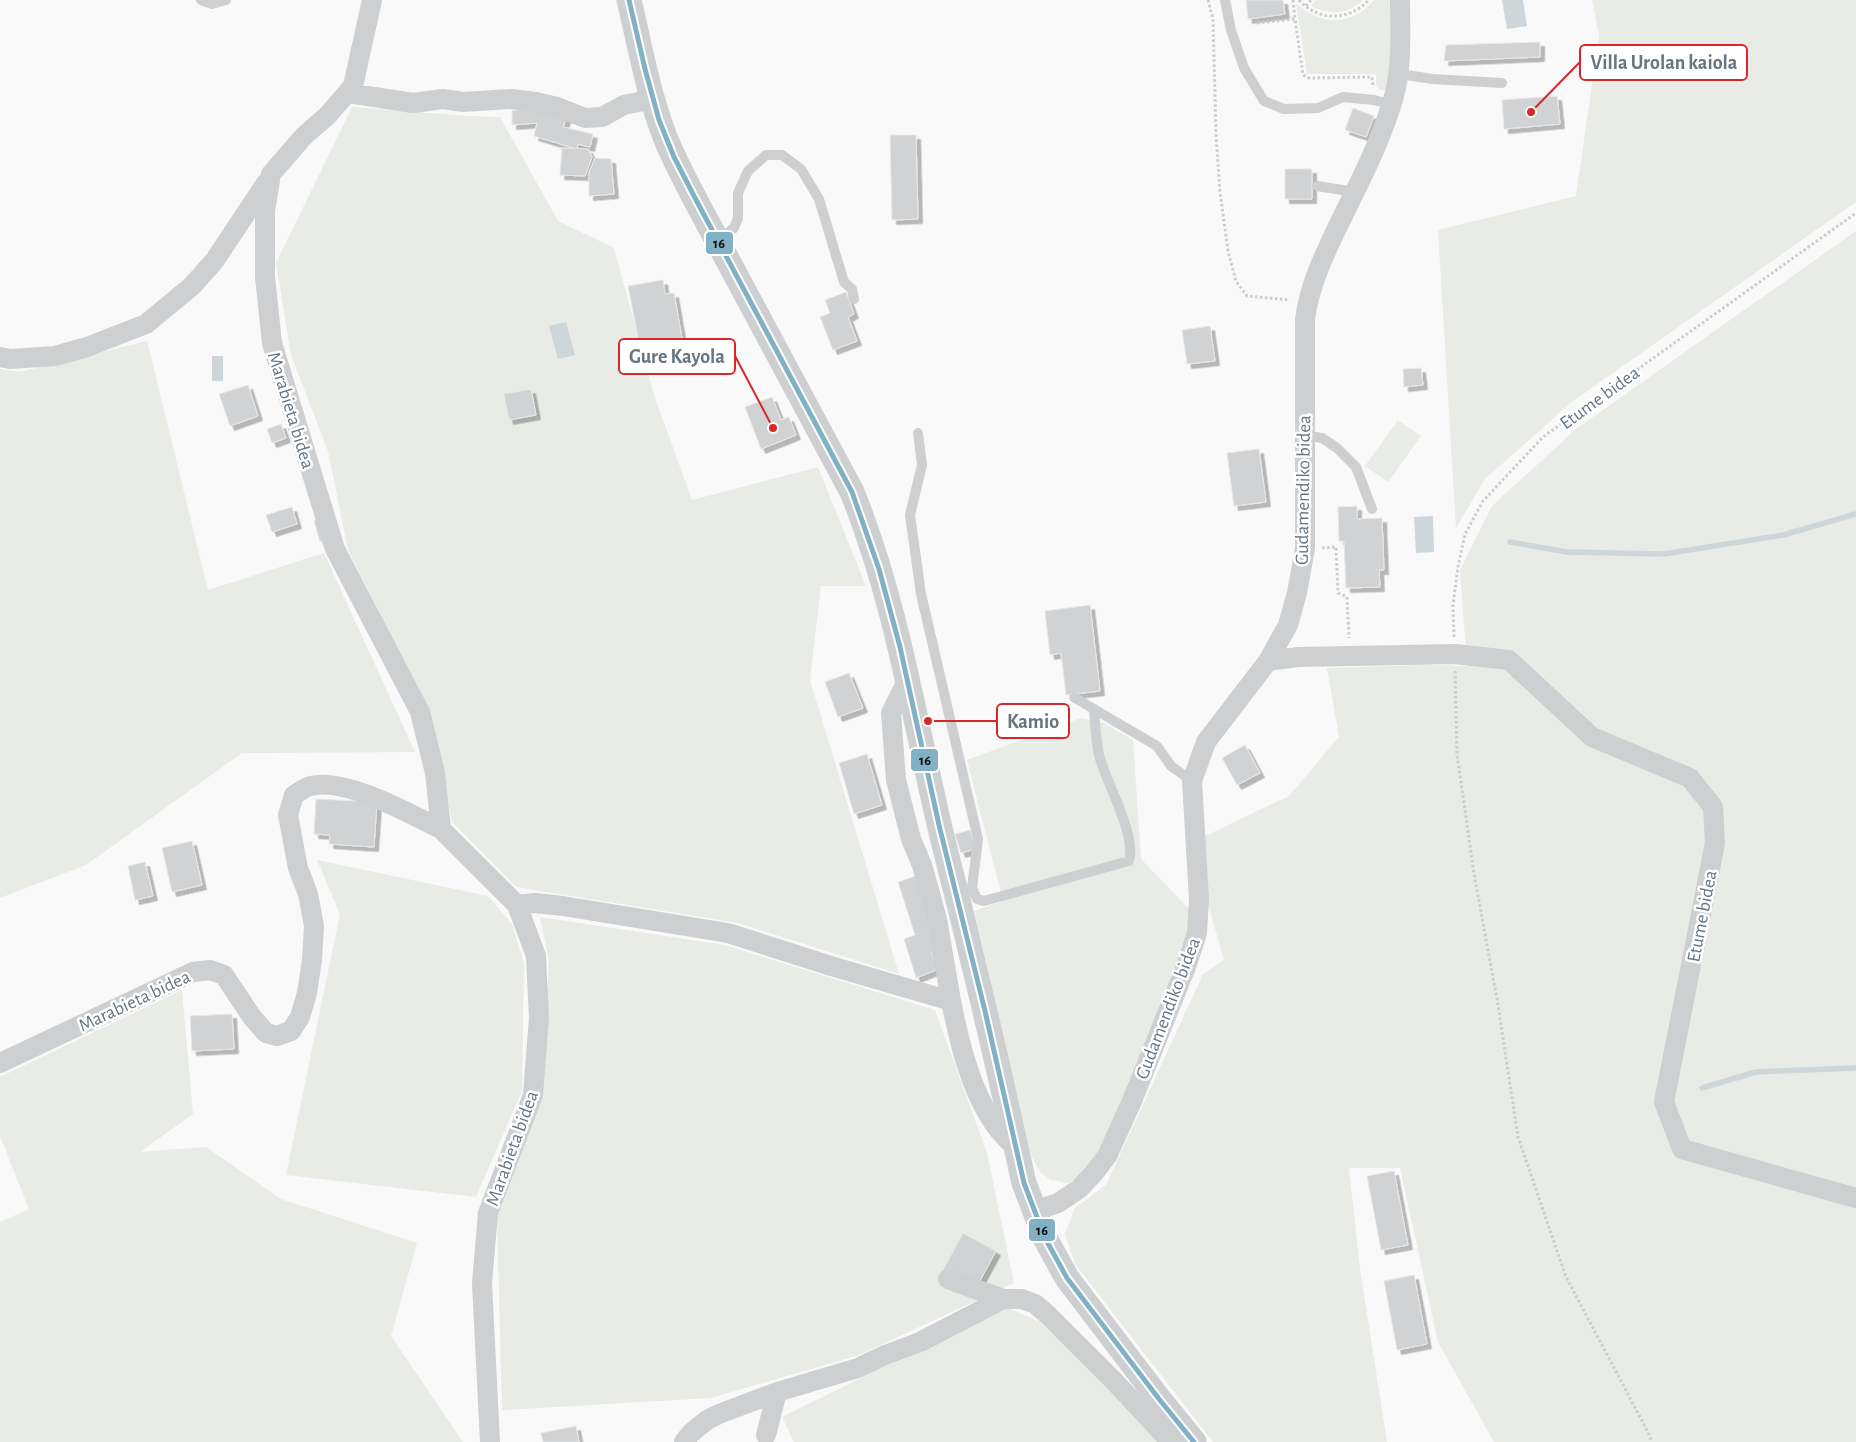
<svg xmlns="http://www.w3.org/2000/svg" width="1856" height="1442" font-family="'Alegreya Sans',sans-serif">
<style>
.green{fill:#e8ebe6}
.water{fill:#ced6d9}
.lines{fill:none;stroke-linecap:round;stroke-linejoin:round}
.stream{stroke:#ced6d9;stroke-width:5.5}
.building{fill:#d0d2d3;stroke:#e8e8e8;filter:url(#shadow)}
.path{stroke:#cbcccd;stroke-width:3;stroke-dasharray:2.5 2.5;stroke-linecap:butt}
.service{stroke:#cecfd0;stroke-width:10}
.minor{stroke:#cecfd0;stroke-width:20}
.tertiary{stroke:#cecfd0;stroke-width:25}
.bus-1-casing{stroke:#fff;stroke-width:9}
.bus-1{stroke:#82b0c4;stroke-width:5}
.labels{text-anchor:middle;stroke-width:5;stroke-linejoin:round;paint-order:stroke}
.street-label{font-size:19px;fill:#657683;stroke:#fff}
.leader{fill:none;stroke:#d62828;stroke-width:2}
.callout-dot{fill:#d62828;stroke:#fff;stroke-width:2}
.callout{fill:#fff;stroke:#d62828;stroke-width:2}
.callout-label{font-size:20px;text-anchor:middle;font-weight:bold;fill:#657683}
.line-badge{stroke:#fff;stroke-width:2}
.pale-badge-label{font-size:14px;text-anchor:middle;font-weight:bold;fill:#111}
</style>
<defs>
<filter id="shadow"><feDropShadow dx="4.5" dy="4.5" stdDeviation="0" flood-color="#0004"/></filter>
</defs>
<rect width="100%" height="100%" fill="#f9f9f9"/>
<path class="green" d="M1316,0h45l1,1c-15,14 -34,14 -51,5z
M1374,0h16v77l-4,13h-6l-4,-4v-12h-69l-11,-71c25,23 55,24 78,-3z
M1592,0h264v202l-283,199 -89,79 -28,48 -18,-298 138,-34 23,-160z
M352,107l116,9 32,1 58,104 56,27 40,147 38,105 126,-33 48,119h-45l-11,94 89,294 -161,-51 -222,-36 -64,-65 -22,-109 -82,-163 -20,-99 -37,-96 -15,-92z
M1856,231v1211h-362l-56,-100 -38,-174h-51l11,101 27,173h-174l-138,-178 -10,-30 10,-26 31,-23 97,-211 21,-14 -16,-56 -5,-67 86,-41 50,-59 -12,-69 95,-3 45,1 -7,-96 32,-64 84,-77z
M147,341l61,249 116,-37 91,199 -173,1 -156,112 -86,33v-529l20,3z
M1398,420l23,16 -33,46 -23,-16z
M1081,718l23,5 29,17 8,119 48,50 -1,25 -11,37 -75,176 -22,31 -12,5 -17,-3 -11,-8 -9,-17 -57,-244 29,-10 -36,-141z
M317,860l171,36 24,28 12,39 -2,128 -46,106 -190,-22 54,-261z
M540,917l185,28 210,65 52,143 27,130 -155,72 -148,43 -209,12 -5,-193 45,-119 7,-137z
M182,990l11,124 -53,38 66,-5 75,52 136,44 -26,93 72,106h-463v-220l29,-13 -29,-73v-59z
M1008,1308l32,14 56,51 64,69h-366l-12,-25 136,-67z"/>
<path class="water" d="M1502,0h21l4,26 -20,3z
M566,322l9,33 -17,4 -9,-33z
M212,356h11v25h-11z
M1433,516l1,36 -18,1 -2,-36z"/>
<g class="lines">
<path class="stream" d="M1510,542l57,10 97,2 119,-19 73,-21
M1702,1088l54,-16 100,-4"/>
</g>
<path class="building" d="M1246,0h37l2,14 -37,5z
M1540,42v15l-96,4 2,-16z
M1557,96l3,28 -56,5 -2,-29z
M527,108l40,8 -4,11 30,7 -3,13 -12,-3 -1,5 -43,-13 3,-13 -25,2v-14z
M1353,108l21,8 -8,21 -21,-7z
M890,135h26l2,84 -26,1z
M562,148l26,1 4,8 -7,19 -25,-1z
M595,158l16,1 3,35 -25,2v-23z
M1285,169h27v30h-27z
M663,280l2,14 9,-1 8,46 -10,2 3,18 -26,5 -3,-18 -6,1 -12,-61z
M846,292l8,22 -6,3 9,24 -24,9 -13,-33 10,-4 -5,-13z
M1210,326l5,35 -28,3 -5,-34z
M1421,368l2,17 -19,2 -1,-18z
M248,385l10,31 -28,10 -11,-32z
M531,389l5,26 -27,5 -5,-26z
M772,397l9,23 8,-3 7,18 -35,14 -16,-42z
M281,424l5,14 -14,5 -5,-14z
M1259,449l7,53 -32,4 -7,-53z
M1357,506v13l25,-1 2,52h-5l1,17 -34,1 -2,-47h-5l-1,-34z
M292,507l5,17 -25,8 -6,-17z
M321,519l5,16 -6,7 -6,-21z
M1090,605l10,86 -34,4 -5,-42 -11,2 -5,-44z
M849,673l14,35 -25,9 -13,-35z
M1245,745l15,28 -23,12 -15,-27z
M867,754l15,51 -28,9 -15,-51z
M316,799l61,3 -3,45 -45,-3 1,-9 -16,-1z
M970,830l6,19 -15,4 -6,-19z
M192,841l10,44 -30,7 -10,-44z
M145,862l8,34 -18,4 -7,-34z
M919,875l20,74 -8,4 8,16 -23,9 -12,-39 11,-4 -17,-53z
M232,1014l2,35 -42,2 -2,-35z
M1394,1171l14,74 -27,5 -14,-74z
M963,1233l33,18 -20,37 -33,-18z
M1414,1275l13,69 -30,6 -13,-69z
M576,1426l3,16h-36l-2,-9z"/>
<g class="lines">
<path class="path" d="M1208,0l5,19 3,116 4,57 8,59 8,30 11,15 43,4
M1293,0l2,19
M1299,0c20,22 50,21 70,0
M1306,6l5,-6
M1257,23l38,-4 8,56 6,3 63,-1 1,10
M1322,548l14,-1 2,46 9,4 2,41
M1454,637l-1,-32 5,-38 7,-33 18,-33 60,-64 313,-224
M1455,671l2,83 17,120 24,131 20,132 48,140 82,155 4,10"/>
<path class="service" d="M201,0l11,4 14,-4
M1225,0l6,30 13,38 20,33 20,8 34,-1 25,-11 31,3 18,5
M1399,74l34,5 69,4
M1317,186l38,6
M718,241l16,-13 4,-10v-25l10,-22 18,-16h16l19,14 18,30 25,83 8,7 2,10
M918,433l4,32 -12,50 11,79 57,245 -6,49 5,11 7,2 145,-40c8,-26 -23,-78 -30,-106 -3,-15 -4,-31 -5,-46
M1304,435l18,3 15,10 19,19 16,42
M1075,698l82,48 14,20 21,15"/>
<path class="minor" d="M372,0l-19,86 -25,29 -24,21 -33,38 -6,37v66l7,66 63,206 85,163 15,61 6,56 76,76 19,51 3,62 -6,77 -45,118 -6,70 8,159
M348,93l65,10 30,-4 20,3 48,-3 25,3 21,5 28,11 17,-1 22,-12 29,-6
M0,357l10,2 45,-3 32,-9 59,-23 46,-38 23,-26 51,-77
M1268,661l30,-4 157,-3 54,6 83,77 98,41 23,29 2,36 -51,259 18,47 174,49
M517,905l18,-2 28,3 165,27 103,33 120,35 -14,-82 -15,-54 -11,-26 -15,-59 -5,-67 17,-34
M951,1001c8,40 19,87 42,121 6,10 15,18 23,26
M0,1063l193,-91 17,-2 14,5 28,42 14,16 11,3 14,-5 9,-14 7,-24 5,-33 2,-34 -6,-32 -10,-26 -10,-53 6,-20c5,-3 11,-8 17,-9 34,-9 99,28 130,43
M1034,1211l24,-8 21,-14 15,-16 13,-17 25,-55 54,-134 11,-34 2,-34 -7,-118 14,-39 62,-81 20,-36 9,-32 8,-45v-228c4,-34 19,-65 34,-96 19,-39 39,-77 52,-118 12,-34 9,-71 9,-106
M948,1279l55,20
M766,1435l11,-43
M684,1442l7,-9 16,-13 12,-6 58,-22 81,-24 27,-13 35,-13 83,-43h19l13,5 13,11 66,66 57,61"/>
<path class="tertiary" d="M629,0c11,46 19,93 36,137 11,27 25,53 39,79l148,276c41,101 59,208 83,314 11,50 25,99 36,148 19,76 36,152 53,229l21,55 22,40 92,121 35,43"/>
<defs>
<path id="bus-1" d="M629,0l16,69 14,51 15,37 20,39 158,296 27,77 21,78 39,178 46,186 39,172 21,55 22,40 92,121 35,43"/>
</defs>
<use href="#bus-1" class="bus-1-casing"/>
<use href="#bus-1" class="bus-1"/>
</g>
<g class="labels">
<g class="street-label">
<text transform="translate(1599 397) rotate(-36)" y="7">Etume bidea</text>
<text transform="translate(292 410) rotate(73)" y="7">Marabieta bidea</text>
<text transform="translate(1302 490) rotate(-89)" y="7">Gudamendiko bidea</text>
<text transform="translate(1701 916) rotate(-79)" y="7">Etume bidea</text>
<text transform="translate(134 1000) rotate(-25)" y="7">Marabieta bidea</text>
<text transform="translate(1167 1008) rotate(-69)" y="7">Gudamendiko bidea</text>
<text transform="translate(511 1148) rotate(-70)" y="7">Marabieta bidea</text>
</g>
</g>
<path class="leader" d="M1531 112L1580 62M773 428L735 356M928 721L997 721"/>
<g class="callout-dot">
<circle cx="1531" cy="112" r="5"/>
<circle cx="773" cy="428" r="5"/>
<circle cx="928" cy="721" r="5"/>
</g>
<g class="callout">
<rect x="1580" y="45" width="167" height="35" rx="5"/>
<rect x="619" y="339" width="116" height="35" rx="5"/>
<rect x="997" y="704" width="72" height="34" rx="5"/>
</g>
<g class="callout-label">
<text x="1664" y="69">Villa Urolan kaiola</text>
<text x="677" y="363">Gure Kayola</text>
<text x="1033" y="728">Kamio</text>
</g>
<g class="line-badge">
<rect x="705" y="231" width="29" height="24" rx="5" fill="#82b0c4"/>
<rect x="910" y="748" width="29" height="24" rx="5" fill="#82b0c4"/>
<rect x="1028" y="1218" width="28" height="24" rx="5" fill="#82b0c4"/>
</g>
<g class="pale-badge-label">
<text x="719" y="248">16</text>
<text x="925" y="765">16</text>
<text x="1042" y="1235">16</text>
</g>
</svg>
